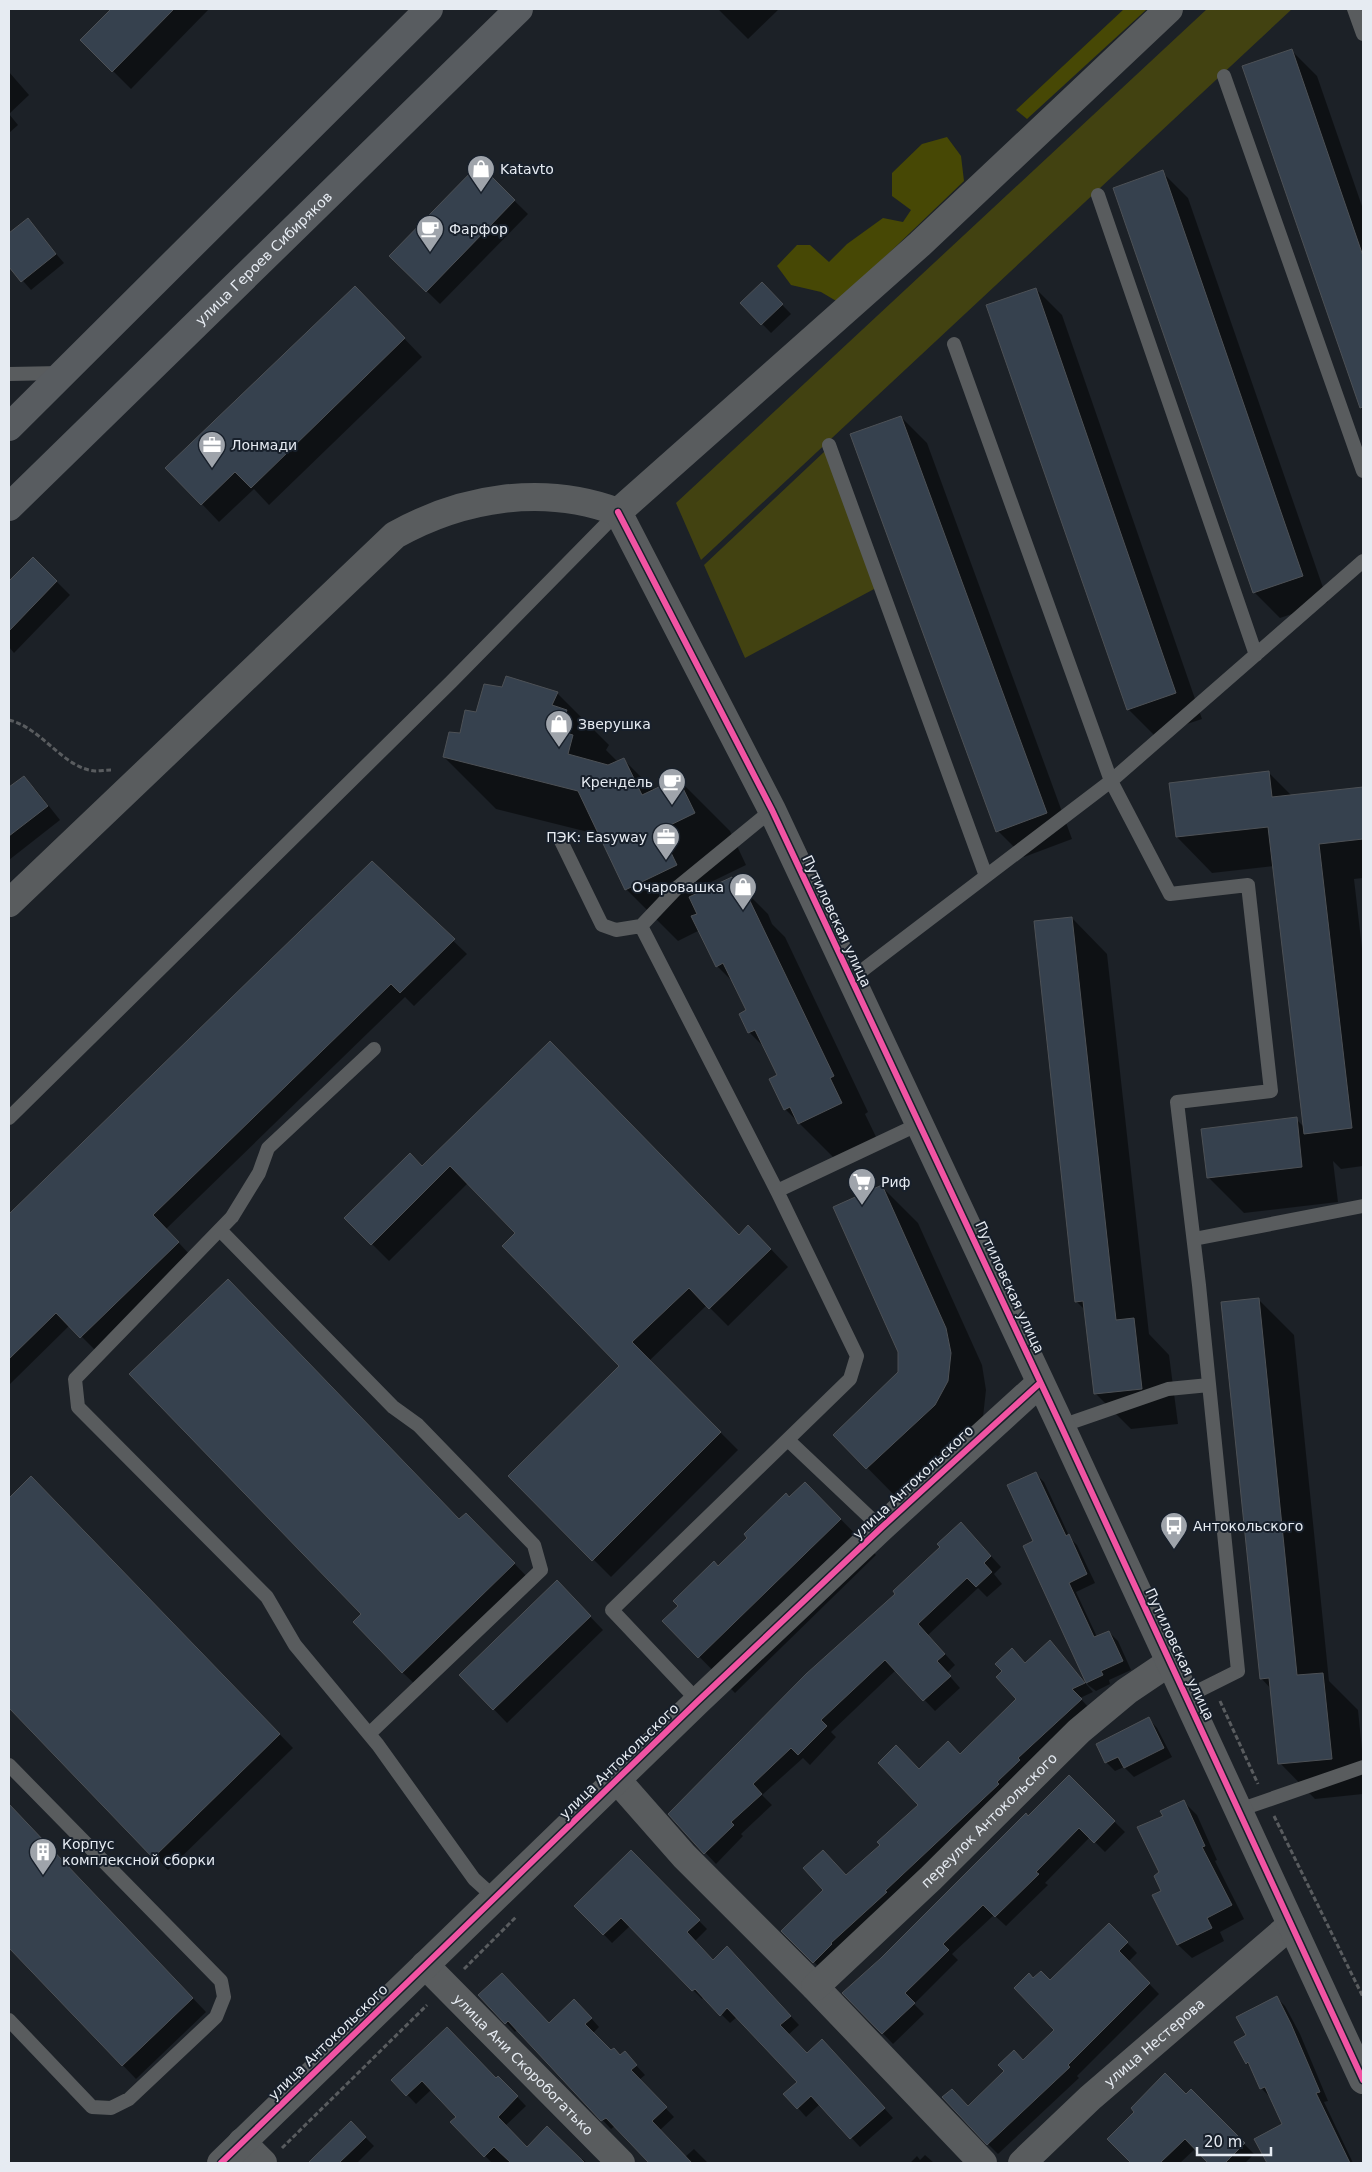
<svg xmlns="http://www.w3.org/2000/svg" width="1372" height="2172" font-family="'DejaVu Sans',sans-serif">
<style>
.green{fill:#424211}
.forest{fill:#474805}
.shadow{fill:#0007}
.building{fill:#36414e;stroke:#4d5156}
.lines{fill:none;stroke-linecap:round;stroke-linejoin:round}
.path{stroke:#595c5f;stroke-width:3;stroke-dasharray:5 2.5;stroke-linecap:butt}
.service{stroke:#595c5e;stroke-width:14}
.minor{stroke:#595c5e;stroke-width:28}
.tertiary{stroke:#595c5e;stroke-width:28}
.trunk{stroke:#585c60;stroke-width:28}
.cycleway-casing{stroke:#18202b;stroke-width:9}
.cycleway{stroke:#f153a3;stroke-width:6}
.labels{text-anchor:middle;stroke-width:4;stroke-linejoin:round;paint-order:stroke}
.poi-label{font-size:14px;fill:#e6ebf2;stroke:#18202b;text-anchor:start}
.street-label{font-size:14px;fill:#e6ebf2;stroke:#18202b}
</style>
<rect width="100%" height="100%" fill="#1c2127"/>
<path class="green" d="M1207,9h85l-591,551 -25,-57z
M825,451l51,137 -131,70 -41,-93z"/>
<path class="forest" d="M1124,9h23l-120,110 -11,-9z
M947,137l14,19 3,25 -126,121 -17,-10 -30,-7 -14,-19 20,-21h13l19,17 18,-18 36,-26 20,4 8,-12 -19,-14v-23l30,-29z"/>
<path class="shadow" d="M112,9h97l-78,80 -49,-49z
M718,9h61l-31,30z
M1291,50l26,26 46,133v204l-120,-346z
M9,72l20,23 -20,19z
M9,114l9,11 -9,8z
M479,166l49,48 -88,90 -49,-48z
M1162,172l26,26 140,404 -48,16 -26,-26z
M27,220l37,43 -33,27 -22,-25v-30z
M762,284l29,30 -20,19 -29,-30z
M1036,289l26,26 140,404 -48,16 -26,-26z
M372,305l50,52 -153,148 -15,-16 -35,33 -17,-18z
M901,417l26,26 145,396 -48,18 -26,-26z
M33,558l37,37 -56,58 -5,-6v-68l2,2z
M557,693l52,52 -3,5 12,12 6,-2 31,31 23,-12 52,52 16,34 -35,17 2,5 19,-9 36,36 4,10 13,13 83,175 -3,2 12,25 -42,20 -50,-50 -6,-33 -13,-27 -17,-17 -1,-21 -13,-27 -18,-18 -17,-36 -22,11 -52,-52 -26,-54 -104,-26 -52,-52 33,-44z
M1268,772l24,24 71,-8v90l-9,1 9,78v209l-22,3 -8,-8 5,41 -94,11 -36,-36 88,-58 8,8 -30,-261 -62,7 -35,-36z
M24,777l13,14 23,29 -51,40v-71z
M372,863l95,91 -53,52 -9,-9 -239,232 25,27 -96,94 -25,-25 -61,60v-169z
M1072,918l35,36 42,380 20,21 9,69 -47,5 -36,-36 -9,-82 -10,-10z
M550,1042l189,194 27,8 22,23 -60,59 -21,-21 -58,56 89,89 -127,127 -101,-101 111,-110 -104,-133 -49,-50 -79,78 -43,-43 76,-51z
M882,1187l36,36 64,142 4,25 -3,27 -80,87 -68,-69 64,-62v-21z
M1258,1299l36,36 35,346 29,29 5,50v34l-48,5 -35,-36 -8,-73 -11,-12z
M1035,1473l9,9 26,56 7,7 18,38 -19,9 21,45 12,-5 9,9 13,29 -22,10 1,4 -14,7 -8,-6 -64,-138 11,-5z
M31,1478l262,270 -125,122 -159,-164v-207z
M805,1483l71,72 -141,138 -71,-72z
M459,1521l25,11 48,50 -112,107 -18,-17z
M972,1535l29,32 -7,7 8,10 -15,13 -9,-9 -50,47 27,30 -8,8 13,15 -25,23 -39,-41 -65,62 5,5 -26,28 -7,-7 -41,37 10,10 -31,29 2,2 -27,28 -47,-50z
M557,1582l46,48 -96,93 -46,-48z
M1058,1651l35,41 -13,6 10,11 -267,262 -40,-40 98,-85 39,-41 -1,-34 41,-16 58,-56 7,-35z
M1149,1719l8,9 15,29 -38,20 -10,-10 -9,4 -9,-9z
M1069,1777l56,55 -20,20 -15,-15 -45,46 3,2 -42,41 -12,-11 -42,39 6,6 -44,44 10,10 -31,30 -49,-51z
M1184,1802l13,13 20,45 -2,1 29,58 -24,13 4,9 -32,17 -14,-13 -25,-49 10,-5 -2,-18 3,-56z
M9,1805l197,207 -70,67 -127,-133z
M631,1852l76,77 -12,12 18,20 23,-4 63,68 -11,10 19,20 24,-6 62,69 -33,29 -40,-43 -14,13 -8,-9 1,-26 -62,-65 -7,6 -26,-26 -2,2 -72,-73 -18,17 -36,-37z
M1109,1924l28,29 -9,9 31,32 -82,82 2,2 -81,76 -10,-10 -20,-37 56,-45 32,-32 -23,-51 17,3z
M480,1995l69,29 34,-15 16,18 -6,6 18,19 22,10 12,13 -6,5 35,37 -14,13 25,27 9,-8 14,14h-57l-36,-37 -4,3 -94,-99 -2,2z
M1276,1997l9,9 15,28 28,67 -4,1 29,61h-85l-12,-23 28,-15 -14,-28 -9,-9 -9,-19 -5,-6v-27z
M498,2077l28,29 -21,20 22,23 53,12 2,-2 5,4h-95l-40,-41 5,-5 -25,-28 -16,15 -23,-24 103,-1z
M1191,2090l63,64 -9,9h-35l-14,-15 -16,15h-49z
M351,2123l23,23 -17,17h-47z
M925,2155l9,8h-24l7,-7 3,4z"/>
<path class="building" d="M111,9h63l-62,63 -32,-32z
M1292,49l71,207v151l-3,1 -118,-342z
M479,164l36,36 -89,92 -37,-36z
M1163,170l140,406 -50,17 -140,-405z
M28,218l28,36 -35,28 -12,-15v-34z
M762,282l21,22 -22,21 -21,-22z
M355,286l50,52 -154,150 -16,-16 -34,33 -36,-37z
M1036,288l140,405 -49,17 -141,-405z
M901,416l146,397 -51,19 -146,-398z
M33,557l24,24 -48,50v-50z
M506,676l52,16 -6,13 15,5 -8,21 14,4 -5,19 40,11 16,-7 18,37 36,-17 17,35 -35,17 17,35 -52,25 -47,-99 -135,-34 6,-25 11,1 5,-23 11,2 8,-28 18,3z
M1269,771l3,26 91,-10v52l-44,5 33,284 -48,6 -36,-307 -92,10 -7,-54z
M24,776l24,30 -39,30v-49z
M372,861l83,78 -55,54 -9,-9 -238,231 26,27 -99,96 -24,-25 -47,46v-145z
M732,877l12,25 5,-3 85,177 -4,2 12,25 -44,21 -8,-17 -6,3 -15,-31 8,-4 -22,-45 -7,3 -9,-19 7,-4 -23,-47 -7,4 -25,-51 6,-2 -8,-17z
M1072,917l44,403 18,-2 8,71 -48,5 -11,-93 -8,1 -41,-381z
M550,1041l189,194 9,-10 23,24 -62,60 -20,-21 -57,54 89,90 -129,129 -84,-85 111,-110 -117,-120 13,-13 -65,-67 -79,79 -27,-27 66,-65 12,13z
M1297,1117l5,50 -95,11 -6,-49z
M882,1185l64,143 5,25 -3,28 -13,24 -69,64 -33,-34 65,-63v-20l-65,-145z
M228,1279l231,240 7,-6 49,50 -113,110 -49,-51 8,-8 -232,-240z
M1259,1298l38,377 26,-2 9,86 -54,5 -9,-86 -9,1 -39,-377z
M1036,1472l30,64 3,-2 18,40 -18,9 25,54 15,-6 14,30 -22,10 2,4 -17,8 -63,-137 10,-5 -26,-56z
M31,1476l249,258 -127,124 -144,-150v-210z
M805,1482l36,37 -143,139 -36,-37 16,-15 -5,-5 41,-40 4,5 29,-28 -3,-4 42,-41 3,4z
M961,1522l30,34 -7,7 8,9 -16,15 -9,-9 -49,46 27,30 -8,7 14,15 -28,25 -38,-41 -64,60 6,6 -29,29 -7,-7 -38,36 9,10 -31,28 3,3 -30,29 -36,-40 138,-140 89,-80 -2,-3 47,-44 -3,-3z
M557,1580l34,36 -98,94 -34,-35z
M1050,1640l35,43 -13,6 10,10 -64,59 2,2 -23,22 2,2 -114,107 2,1 -56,51 1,1 -19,19 -32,-32 42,-41 -20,-22 20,-18 23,25 34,-30 -3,-3 41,-37 -40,-42 18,-18 23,24 29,-28 12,13 56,-55 -20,-22 6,-6 -7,-7 17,-16 13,15z
M1149,1717l15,31 -40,20 -6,-11 -13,6 -9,-19z
M1069,1775l46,46 -21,22 -15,-15 -43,44 3,2 -44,43 -12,-12 -40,39 6,6 -44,43 10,10 -33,31 -40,-41 39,-35 145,-145 2,3z
M1184,1800l21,46 -3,1 30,58 -25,13 5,10 -35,17 -25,-50 9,-4 -7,-15 5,-4 -22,-45 26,-11 -3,-5z
M9,1804l184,194 -71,68 -113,-118z
M631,1850l69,70 -13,12 26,28 14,-14 64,70 -11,9 27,28 15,-14 63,69 -35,31 -39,-43 -14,13 -14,-15 14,-12 -70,-74 -7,8 -25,-27 -3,2 -71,-73 -18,17 -29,-29z
M1109,1923l19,19 -9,9 31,32 -82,82 2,2 -83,78 -45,-48 10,-8 16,17 36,-35 -6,-6 16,-15 9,10 31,-30 -40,-42 15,-15 4,5 8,-7 9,9z
M502,1973l47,50 25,-24 18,19 -7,6 26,26 3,-2 6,7 5,-4 12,14 -6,5 36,37 -15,14 40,42h-43l-43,-45 -5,3 -93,-100 -3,3 -27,-29z
M1277,1996l14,28 29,68 -4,1 34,70h-83l-13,-24 28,-15 -17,-37 -5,2 -12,-27 -2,2 -12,-22 12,-7 -10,-18z
M447,2027l49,51 2,-2 20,20 -20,21 29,30 20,-21 38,37h-74l-17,-16 -10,10 -34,-35 6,-5 -34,-36 -16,15 -15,-16z
M1165,2073l21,21 5,-5 54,54 -20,20h-17l-23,-24 -25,24h-29l-24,-24 27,-27 -3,-4z
M351,2121l15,16 -27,26h-31z"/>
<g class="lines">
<path class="path" d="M9,720c33,8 54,48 86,51 5,0 11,-1 16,-1
M1220,1701l38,83
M1274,1816l89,181
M464,1969l52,-52
M282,2148l145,-143"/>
<path class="service" d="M1354,9l9,25
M1224,76l139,395
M1098,195l158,460
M954,344l157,437 59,113 78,-9 23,206 -94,11 22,183 39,386 -52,26
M9,374l52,-1
M829,445l157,431
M561,841l41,84 14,5 25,-4 136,265 80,165 -7,23 -238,231 86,91
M641,926l37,-39 94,-77
M851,979l260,-198 252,-220
M374,1049l-106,99 -9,25 -27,44 -157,162 3,28 189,190 28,48 83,100 96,134 20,18
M9,1118l442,-436 167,-170
M777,1191l142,-67
M220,1230l173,177 25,18 116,120 7,25 -172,164
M1194,1239l169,-33
M1061,1426l107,-37 41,-4
M788,1440l93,88
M9,1765l212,216 3,16 -8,20 -87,82 -18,9 -19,-1 -83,-87
M1239,1810l124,-43"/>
<g class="minor">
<path d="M618,1781l66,75 131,131 168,176"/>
<path id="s1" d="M425,1965l196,198"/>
<path id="s2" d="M815,1987l116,-109 148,-147 48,-40 43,-29"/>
<path d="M242,2142l21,21"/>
<path d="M221,2163l477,-462 183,-173 159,-145"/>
<path id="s3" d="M1022,2163l68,-65 201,-173"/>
</g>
<path class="tertiary" d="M618,512l154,298 289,616 302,654
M618,512l302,-268 249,-235
M9,903l386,-368c68,-38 149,-51 223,-23"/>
<g class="trunk">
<path d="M9,427l420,-418"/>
<path id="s4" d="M9,507l510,-498"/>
</g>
<defs>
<path id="cycleway" d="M618,512l154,298 289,616 302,654
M221,2163l477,-462 183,-173 159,-145"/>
</defs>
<use href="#cycleway" class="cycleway-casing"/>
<use href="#cycleway" class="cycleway"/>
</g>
<defs>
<symbol id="shop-pin" viewBox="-11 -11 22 30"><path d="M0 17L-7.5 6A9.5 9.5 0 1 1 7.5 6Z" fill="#9fa4ab" stroke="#18202b"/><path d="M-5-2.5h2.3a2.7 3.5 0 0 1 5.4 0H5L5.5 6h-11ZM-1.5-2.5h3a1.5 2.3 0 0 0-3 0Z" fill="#fff"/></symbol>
<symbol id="cafe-pin" viewBox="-11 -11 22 30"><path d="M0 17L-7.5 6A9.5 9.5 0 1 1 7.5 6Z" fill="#9fa4ab" stroke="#18202b"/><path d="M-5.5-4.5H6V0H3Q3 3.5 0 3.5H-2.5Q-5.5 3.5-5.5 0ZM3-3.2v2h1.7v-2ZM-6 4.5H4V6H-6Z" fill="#fff"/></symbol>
<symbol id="office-pin" viewBox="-11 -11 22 30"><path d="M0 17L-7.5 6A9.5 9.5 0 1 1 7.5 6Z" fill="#9fa4ab" stroke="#18202b"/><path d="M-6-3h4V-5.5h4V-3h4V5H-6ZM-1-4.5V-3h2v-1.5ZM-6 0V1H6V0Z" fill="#fff"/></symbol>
<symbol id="supermarket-pin" viewBox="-11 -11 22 30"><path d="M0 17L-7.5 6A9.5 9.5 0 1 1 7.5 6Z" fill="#9fa4ab" stroke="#18202b"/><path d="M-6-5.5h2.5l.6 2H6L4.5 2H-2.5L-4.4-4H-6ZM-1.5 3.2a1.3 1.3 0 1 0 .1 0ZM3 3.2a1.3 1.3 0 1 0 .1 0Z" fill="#fff"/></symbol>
<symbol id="bus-pin" viewBox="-11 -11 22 30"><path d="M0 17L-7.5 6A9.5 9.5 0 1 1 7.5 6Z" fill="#9fa4ab" stroke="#18202b"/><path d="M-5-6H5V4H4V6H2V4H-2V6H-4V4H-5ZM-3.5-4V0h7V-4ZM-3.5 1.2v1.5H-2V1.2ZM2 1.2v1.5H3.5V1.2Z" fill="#fff"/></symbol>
<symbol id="building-pin" viewBox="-11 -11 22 30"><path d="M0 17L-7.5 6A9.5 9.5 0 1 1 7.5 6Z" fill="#9fa4ab" stroke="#18202b"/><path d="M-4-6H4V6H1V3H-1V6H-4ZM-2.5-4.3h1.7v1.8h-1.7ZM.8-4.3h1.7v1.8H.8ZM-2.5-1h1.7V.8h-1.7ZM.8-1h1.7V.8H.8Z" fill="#fff"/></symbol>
</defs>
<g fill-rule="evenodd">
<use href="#shop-pin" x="465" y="153" width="32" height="43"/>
<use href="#cafe-pin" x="414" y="213" width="32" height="43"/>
<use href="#office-pin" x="196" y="429" width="32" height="43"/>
<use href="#shop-pin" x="543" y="708" width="32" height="43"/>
<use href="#cafe-pin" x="656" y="766" width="32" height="43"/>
<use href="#office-pin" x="650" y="821" width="32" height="43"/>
<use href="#shop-pin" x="727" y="871" width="32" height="43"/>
<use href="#supermarket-pin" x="846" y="1166" width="32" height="43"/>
<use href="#bus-pin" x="1158" y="1510" width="32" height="43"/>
<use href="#building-pin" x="27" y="1836" width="32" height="43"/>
</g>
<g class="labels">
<g class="poi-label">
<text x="500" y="174">Katavto</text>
<text x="449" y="234">Фарфор</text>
<text x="231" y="450">Лонмади</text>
<text x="578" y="729">Зверушка</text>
<text x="653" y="787" text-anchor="end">Крендель</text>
<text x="647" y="842" text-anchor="end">ПЭК: Easyway</text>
<text x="724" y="892" text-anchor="end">Очаровашка</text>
<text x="881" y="1187">Риф</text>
<text x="1193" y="1531">Антокольского</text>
<text x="62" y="1849">Корпус<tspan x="62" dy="16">комплексной сборки</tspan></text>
</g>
<g class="street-label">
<text dy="5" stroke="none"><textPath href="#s4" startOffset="356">улица Героев Сибиряков</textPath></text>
<text transform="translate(837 921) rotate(65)" y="5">Путиловская улица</text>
<text transform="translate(1010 1287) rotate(65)" y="5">Путиловская улица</text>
<text transform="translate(913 1482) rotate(-43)" y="5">улица Антокольского</text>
<text transform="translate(1180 1654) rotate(65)" y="5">Путиловская улица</text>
<text transform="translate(619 1761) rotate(-44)" y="5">улица Антокольского</text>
<text dy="5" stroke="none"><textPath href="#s2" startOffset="241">переулок Антокольского</textPath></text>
<text transform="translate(328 2042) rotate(-44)" y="5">улица Антокольского</text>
<text dy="5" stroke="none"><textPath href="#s3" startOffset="179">улица Нестерова</textPath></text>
<text dy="5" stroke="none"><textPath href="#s1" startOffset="140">улица Ани Скоробогатько</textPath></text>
</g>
</g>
<rect width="1372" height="2172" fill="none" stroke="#e6ebf2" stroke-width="20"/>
<path d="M1197 2147v8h74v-8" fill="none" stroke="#e6ebf2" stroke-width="2.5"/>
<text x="1204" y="2147" font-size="15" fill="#e6ebf2" stroke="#18202b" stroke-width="4" paint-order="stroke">20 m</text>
</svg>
